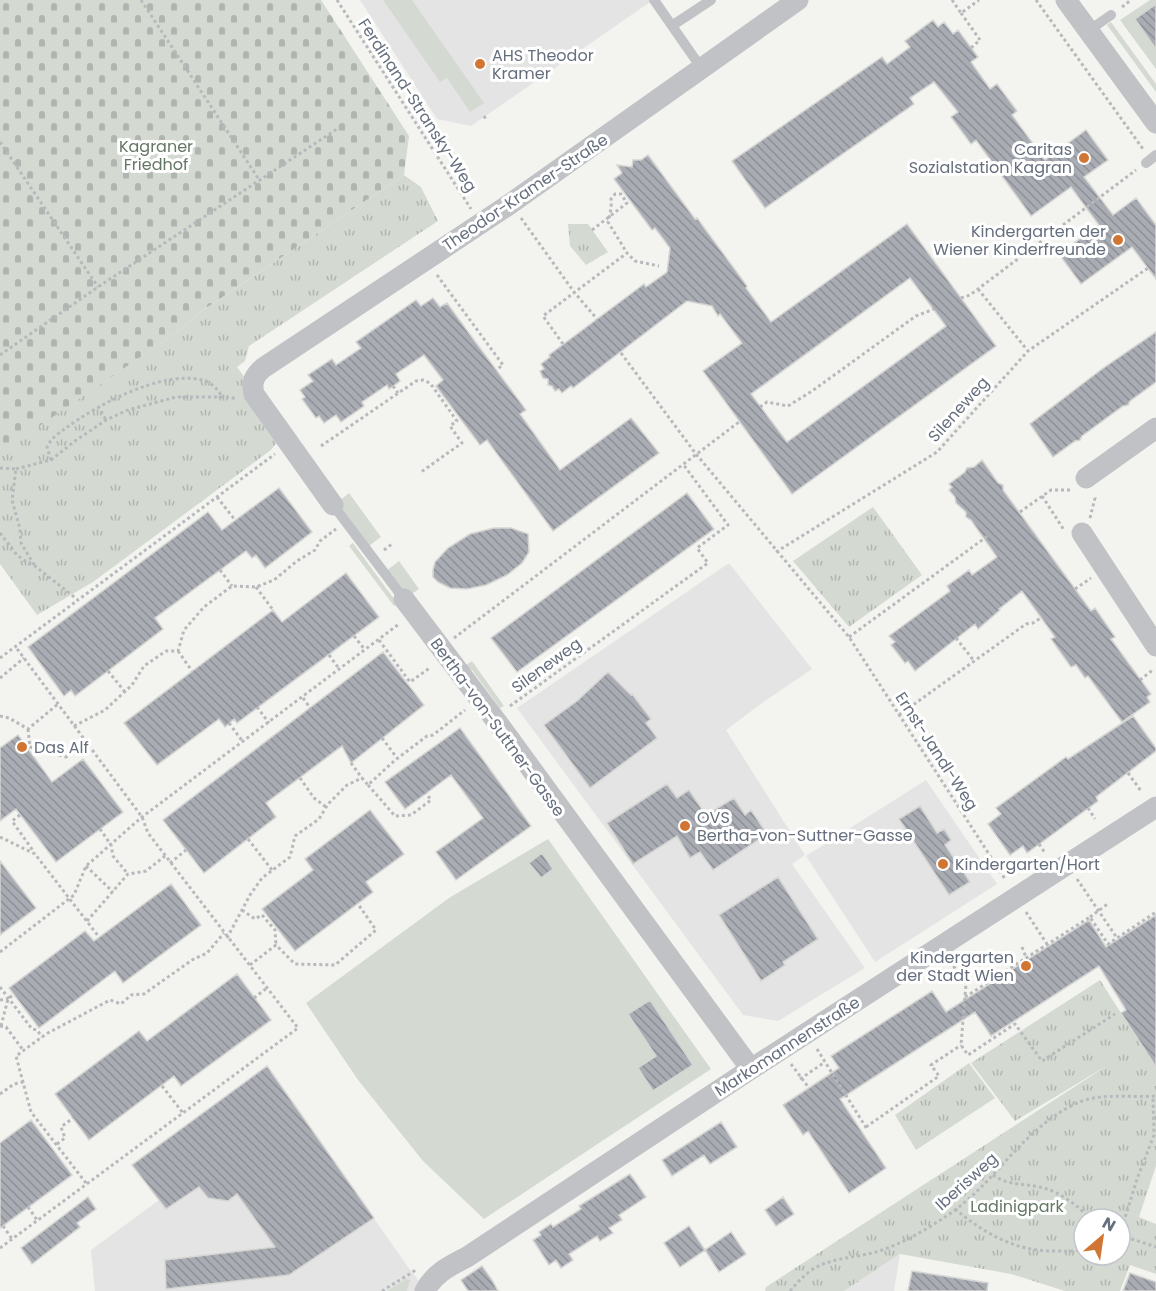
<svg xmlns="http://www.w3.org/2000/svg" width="1156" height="1291" font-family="Poppins,sans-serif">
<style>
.built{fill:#e4e4e4}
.grass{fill:#d4dad2}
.cemetery{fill:url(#cemetery-stones)}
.park{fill:url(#park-tufts);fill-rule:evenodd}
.building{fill:url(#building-back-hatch);stroke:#d5d5d3;stroke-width:1.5;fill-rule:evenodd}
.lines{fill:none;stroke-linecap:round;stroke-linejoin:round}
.path{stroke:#b7b9bc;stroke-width:3;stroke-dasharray:3 3;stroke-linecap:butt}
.service{stroke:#c0c2c5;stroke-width:10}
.minor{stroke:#c0c2c5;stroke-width:21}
.poi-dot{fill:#d17533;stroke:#fff;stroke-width:2}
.labels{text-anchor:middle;stroke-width:6;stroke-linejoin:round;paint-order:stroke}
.poi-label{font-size:16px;fill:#666f7e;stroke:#fff;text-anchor:start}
.street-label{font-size:16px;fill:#666f7e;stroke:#fff}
.park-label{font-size:16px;fill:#647664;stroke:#fff}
</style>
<defs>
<pattern id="cemetery-stones" width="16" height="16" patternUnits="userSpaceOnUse" patternTransform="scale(1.5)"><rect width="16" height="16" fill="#d4dad2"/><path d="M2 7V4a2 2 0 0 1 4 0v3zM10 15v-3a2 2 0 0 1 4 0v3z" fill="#b0b5b0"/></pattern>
<pattern id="park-tufts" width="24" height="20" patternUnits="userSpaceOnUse" patternTransform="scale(1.5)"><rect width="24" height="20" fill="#d4dad2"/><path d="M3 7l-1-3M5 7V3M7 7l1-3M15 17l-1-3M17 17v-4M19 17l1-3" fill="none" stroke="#b0b5b0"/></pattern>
<pattern id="building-back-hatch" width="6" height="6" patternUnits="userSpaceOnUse" patternTransform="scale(1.5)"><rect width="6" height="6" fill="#a9adb3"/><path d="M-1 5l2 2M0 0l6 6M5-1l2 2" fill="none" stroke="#8d9197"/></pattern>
</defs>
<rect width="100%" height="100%" fill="#f3f4f0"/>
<path class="built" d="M360,0h293l-182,126 -34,-7z
M729,563l83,106 -50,34 -36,27 79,125 -13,9 73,104 -87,53 -35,-6 -226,-307z
M926,780l71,104 -122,78 -69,-106z
M267,1066l141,201 19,24h-332l-4,-41 68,-50 -27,-35z
M900,1254l-6,37h-50z"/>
<path class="grass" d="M383,0h29l72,103 -14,9 -23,-34 -7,4z
M1150,0h6v69l-36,-49z
M1111,22l45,62v8l-49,-67z
M349,493l32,44 -12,9 -31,-42v-2z
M353,543l44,60v2l-3,1 -45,-60z
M399,561l20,28 -10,7 -23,-25z
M472,661l32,45 -4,2 -28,-38 -3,2 -3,-7z
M548,839l163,230 -227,150 -61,-58 -65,-81 -52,-77 143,-105z
M406,1279l4,1 -3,11h-20z"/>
<path class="cemetery" d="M0,0h321l88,136 -5,39 -205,138 -19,17 -180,124z"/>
<path class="park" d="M404,175l17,12 17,34 -189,125 -4,15 -8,6 48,65 -14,18 -178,132 -56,33 -37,-51v-111l180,-123 19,-17z
M568,224h20l20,28 -22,13 -16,-19z
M873,507l49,68 -73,52 -56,-66z
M1100,980l56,88v98l-17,51 17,7v50l-26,-9 -10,26h-55l-54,-17 -111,-20 -56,37h-79l1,-4 342,-222 -93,56 -44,-58zM1084,1219h36v36h-36z
M969,1063l26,35 -79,52 -21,-35z"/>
<path class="building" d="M1156,4v45l-21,-30z
M933,20l5,7 6,-5 9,12 5,-4 20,27 -7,5 19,27 7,-5 20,27 -5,4 33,45 41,-30 22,30 -24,17 29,38 23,-17 20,27v54l-24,-32 -51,37 -22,-30 40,-29 -28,-38 -40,29 -55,-76 -5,4 -20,-27 7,-5 -24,-30 -24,16 4,6 -149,104 -33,-47 150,-104 5,7 23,-17 -5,-6z
M648,155l47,64 2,-1 50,68 -1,2 25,34 136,-98 89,122 -204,148 -89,-123 39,-28 -22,-29 -2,2 -6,-10 -25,-5 -114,87 -2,-2 -9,7 -3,-4 -4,2 -3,-5 -4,-1v-6l-5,-1 -3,-7 4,-2 -3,-5 9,-7 -1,-2 95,-71 2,3 21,-15 3,-24 -15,-20 -3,2 -38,-51 8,-6 -5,-8 15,2 1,-7h8zM910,278l36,48 -159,116 -36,-48z
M433,298l7,9 7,-4 27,37 52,70 -6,4 40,56 71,-52 28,35 -106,78 -66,-91 -7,5 -44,-59 7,-6 -19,-25 -28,19 4,7 -11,8 -2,-4 -25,17 2,4 -23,16 -5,-7 -12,8 -5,-7 -3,2 -14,-19 3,-2 -5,-7 13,-9 -5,-6 24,-16 4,6 25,-17 -5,-6 60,-42 5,6z
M1156,332v50l-26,19 -2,4 -5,1 -41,30 -2,4 -5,1 -22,16 -23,-33 72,-55z
M982,460l16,23 5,2v5l88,121 4,-3 20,29 -4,2 40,55 -4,3 3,5 -28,20 -34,-46 -3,2 -9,-13 -5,2 -20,-28 4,-2 -33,-46 -23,18 1,1 -22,19 -3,-5 -60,47 -7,-10 -3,2 -14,-18 4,-3 -6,-6 61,-45 -3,-5 22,-16 3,5 25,-18 -26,-37 -5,-3v-5l-10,-9 -1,-6 -6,-7 3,-3 -3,-3 16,-12 2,-4 7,-1z
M279,488l33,44 -47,36 -9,-13 -4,3 -6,-7 -91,67 8,11 -88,67 -4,-6 -7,6 -36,-49 180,-135 14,18z
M687,493l27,36 -197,143 -26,-34z
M494,528h17l17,6 1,18 -7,11 -15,12 -21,10 -19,4 -17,-1 -12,-6 -5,-5v-7l2,-8 13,-14 22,-14z
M346,573l33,44 -142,106 -3,-4 -9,8 -6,-8 -62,46 -33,-42 149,-113 9,12z
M383,652l41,53 -73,58 -9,-17 -76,57 10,14 -72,56 -41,-53z
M608,672l23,23 1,-1 19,25 -5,4 11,15 -67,50 -46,-63 33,-24z
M1133,716l23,32v3l-60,46 2,4 -71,52 -4,-7 -13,9 -22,-31 13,-10 -5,-6 70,-51 2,2z
M460,728l71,98 -75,54 -20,-28 47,-34 -32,-43 -46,34 -20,-27z
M18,735l34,47 31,-23 40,53 -67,50 -40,-53 -16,12v-73z
M667,784l10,14 12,-8 17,25 28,-17 11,17 6,-5 16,24 -54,36 -13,-18 -10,6 -13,-22 -44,28 -26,-41z
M920,806l17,27 7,-4 7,11 -6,5 25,37 -21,13 -50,-76z
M370,810l34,44 -38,28 7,10 -78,59 -33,-42 51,-39 -8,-11z
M542,853l11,16 -12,9 -12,-15z
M0,861l36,47 -36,27z
M778,877l40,62 -35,23 2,3 -24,16 -42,-66z
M171,884l30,41 -78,58 -8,-12 -76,57 -30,-40 76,-57 9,10z
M1156,915v152l-35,-54 5,-3 -27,-44 -108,70 -16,-24 -135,87 46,69 -37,25 -41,-62 -5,4 -20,-30 56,-37 -8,-12 101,-65 14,21 143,-92 17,27z
M237,974l34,46 -90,66 -7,-10 -85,64 -34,-46 84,-63 8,10z
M650,1000l43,65 -40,26 -15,-23 18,-12 -28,-42z
M267,1066l107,152 -85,57 -123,14 -1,-29 110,-13 -38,-53 -9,7 -20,-3 -9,-11 -33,22 -34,-44z
M31,1120l41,55 -72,53v-85z
M721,1122l16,25 -27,17 -6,-9 -32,21 -10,-16z
M630,1174l16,23 -27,18 3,5 -13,8 4,5 -13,8 -3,-5 -28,18 4,6 -12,8 -5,-8 -7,5 -16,-25 8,-5 -2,-3 12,-8 2,3 28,-18 -2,-3z
M88,1197l8,12 -19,14 3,4 -48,37 -11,-16z
M783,1197l11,17 -18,12 -11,-16z
M689,1226l16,24 -25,17 -16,-24z
M731,1232l15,22 -27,18 -14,-22z
M482,1266l10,14 6,11h-30l-7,-11z
M912,1271l76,12 -1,8h-79z
M1130,1273l26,9v9h-33z"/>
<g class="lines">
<path class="path" d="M141,0l119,181
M337,0l134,209
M952,0l9,13 18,-13
M1036,0l107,149
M1122,7l9,-7
M961,13l19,27 -9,8
M484,116l3,5
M0,142l98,145
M521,218l53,74 23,27
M592,230l35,-27 -6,-9h-6l-4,5c1,8 -1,15 -3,23l19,31
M437,275l66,90 -7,5
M978,289l50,62
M961,298l9,-3 166,-125
M563,344l-20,-28 84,-63 8,8 24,5
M621,353l75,101 153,183 156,242
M0,355l98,-68 242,-160
M393,386l5,7
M98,406l8,14
M760,407l7,-5 21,4 24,-15 104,-75 18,-7
M321,446l95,-65 7,-1 7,3 27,38 -7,5 12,17 -41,29
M51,460l-4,-13c4,-9 12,-14 19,-19 31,-23 96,-58 136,-48 9,2 16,9 20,17
M0,468l16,1 -4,31 8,29 1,14 14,23
M16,469l35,-9 24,-19 31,-21 22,-10 48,-13h55l4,2
M1042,496l22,34
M217,497l18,23
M1020,512l31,-22h20
M1090,518l5,-20 -1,-2
M0,533l17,22 9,7 9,4 43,34 197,-146
M384,550l8,-6
M776,552l161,-100 91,-101 120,-83
M220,570l12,16
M256,587l17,23
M1075,589l16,-11
M354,636l11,14
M849,637l140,-102
M454,638l285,-216
M956,638l18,23
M379,640l31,42 21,-15
M178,651l14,20
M329,655l11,15
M0,658l78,-58
M108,671l17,21
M0,678l24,-20
M1140,680l14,-11
M303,698l8,11
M510,706l198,-143 -11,-15 31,-23 -45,-61
M257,707l12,16
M899,715l127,-91 7,-1 9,-6
M0,716l9,2 19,11 30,-25
M229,723l14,19
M74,726l31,-16 27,-25 12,-19 22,-15h12l6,-21 20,-23 28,-21 24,1 18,-7 23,-19 18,-11 5,-9 16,-12
M28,729l2,18 36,10 21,-15
M382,738l15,20
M351,763l11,15
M1128,773l13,18
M300,778l14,20 12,9
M368,785l27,31 16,-1 20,-15 -5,-7
M1088,808l7,11
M20,815l-8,6 22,31
M100,829l11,16 2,11 15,18
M0,837l35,17 64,83
M248,839l24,31
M1039,844l6,9
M170,863l16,-13
M86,866l27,26
M1077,879l40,59
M242,910l13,9 7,-4 13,15 1,15
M1026,912l21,32
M1090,917l19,-14
M87,921l41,-47 18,-3 19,-15
M227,938l23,-43 12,-17 28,-21 5,-21 24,-17 9,-15 19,-19 15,-7 6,7 26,-24 33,-25 6,-1 32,-25
M1022,947l4,10
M0,952l74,-57 12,-29 56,-49 257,-193
M950,961l16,23 -5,61 7,10 47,-31 27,37 73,-47
M250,965l26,-20 19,19 40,1 41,-35 -18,-26
M988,974l5,8
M0,987l32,42 5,1 5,7
M965,997l125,-80 18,27 48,-32
M254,998l13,-10
M0,1000l8,-1
M0,1026l6,1 17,23
M1,1026l7,-27 6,-5
M817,1049l50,80
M791,1064l18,24
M800,1079l25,-17
M162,1086l21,27
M0,1094l14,-10 9,-2
M866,1127l73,-51 -8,-11 30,-20
M57,1144l8,-6 -4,-11 12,-9
M993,1175c16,11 29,8 46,12 19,3 39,19 52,32
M86,1183l-55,-71 -15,-56 30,-22 64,-34 11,4 10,-9 13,-1 48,-34 15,-7 17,-20
M28,1207l9,13
M955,1209c30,25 62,43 101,42 10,0 19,1 28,-2
M3,1226l9,13
M1120,1234l17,-55 17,-44 -1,-39
M1120,1235l36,12
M0,1248l298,-220 -150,-195 -6,-16 -127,-171
M382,1291l34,-21
M790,1291c7,-8 14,-16 23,-22 20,-12 45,-11 66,-18 25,-8 48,-22 69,-36 48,-32 73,-85 127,-111 24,-12 54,-6 81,-8"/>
<path class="service" d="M654,0l48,69
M673,25l38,-25
M1088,31l23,-16
M1146,163l10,-8
M333,505l71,94"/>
<path class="minor" d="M1066,0l90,123
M1086,478l70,-50
M333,505l-79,-111c-3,-12 0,-18 9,-26l247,-164 288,-204
M1082,533l74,113
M404,599l90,119 257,351
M425,1291c9,-18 25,-25 42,-34l284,-188 405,-262"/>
</g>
<g class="poi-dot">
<circle cx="480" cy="64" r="6"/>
<circle cx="1084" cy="158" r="6"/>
<circle cx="1118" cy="240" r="6"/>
<circle cx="22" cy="747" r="6"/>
<circle cx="685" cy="826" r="6"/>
<circle cx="943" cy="864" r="6"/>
<circle cx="1026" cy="966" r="6"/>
</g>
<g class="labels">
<g class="poi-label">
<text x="492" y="61">AHS Theodor<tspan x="492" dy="18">Kramer</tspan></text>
<text x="1072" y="155" text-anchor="end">Caritas<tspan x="1072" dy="18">Sozialstation Kagran</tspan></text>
<text x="1106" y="237" text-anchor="end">Kindergarten der<tspan x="1106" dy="18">Wiener Kinderfreunde</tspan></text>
<text x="34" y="753">Das Alf</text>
<text x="697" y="823">OVS<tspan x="697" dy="18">Bertha-von-Suttner-Gasse</tspan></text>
<text x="955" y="870">Kindergarten/Hort</text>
<text x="1014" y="963" text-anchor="end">Kindergarten<tspan x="1014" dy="18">der Stadt Wien</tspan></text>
</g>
<g class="street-label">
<text transform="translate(418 105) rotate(57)" y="6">Ferdinand-Stransky-Weg</text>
<text transform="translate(525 192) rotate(-34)" y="6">Theodor-Kramer-Straße</text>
<text transform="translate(958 409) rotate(-48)" y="6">Sileneweg</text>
<text transform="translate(546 665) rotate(-36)" y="6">Sileneweg</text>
<text transform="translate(498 727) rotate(54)" y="6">Bertha-von-Suttner-Gasse</text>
<text transform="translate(937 751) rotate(57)" y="6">Ernst-Jandl-Weg</text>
<text transform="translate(787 1046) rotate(-33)" y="6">Markomannenstraße</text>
<text transform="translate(966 1181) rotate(-42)" y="6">Iberisweg</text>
</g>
<g class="park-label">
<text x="156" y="152">Kagraner<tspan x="156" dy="18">Friedhof</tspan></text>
<text x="1017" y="1212">Ladinigpark</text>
</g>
</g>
<g transform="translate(1102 1237) rotate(29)"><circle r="28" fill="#ffffff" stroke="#c2c5cb" stroke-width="1.5"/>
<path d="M0-4.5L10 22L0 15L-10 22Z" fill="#d17533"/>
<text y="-9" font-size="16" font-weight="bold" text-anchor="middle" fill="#666f7e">N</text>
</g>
</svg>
